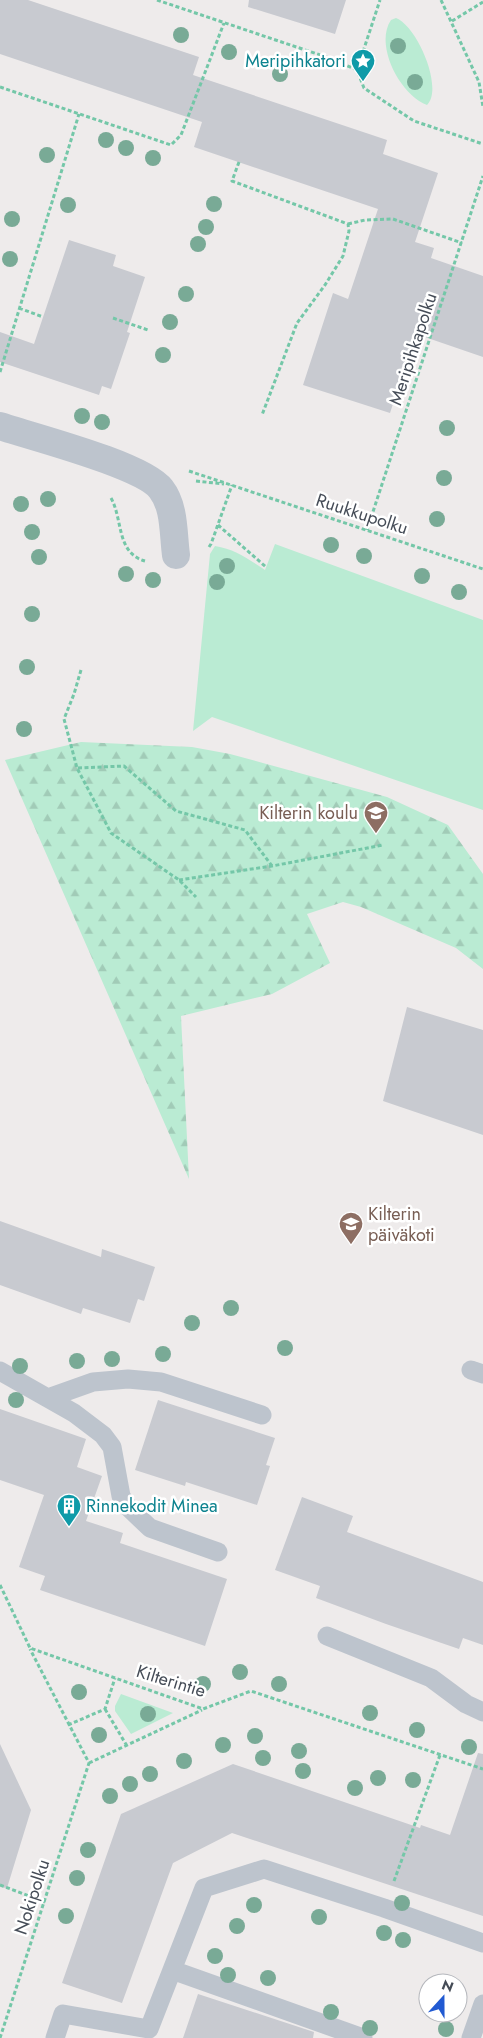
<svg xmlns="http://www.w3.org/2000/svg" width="483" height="2038" font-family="Jost,sans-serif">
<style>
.green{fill:#baebd3}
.forest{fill:url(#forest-firs)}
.building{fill:#c8cad0}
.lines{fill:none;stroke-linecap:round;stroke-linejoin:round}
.path{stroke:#74c7a8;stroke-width:3;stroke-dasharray:4 2.5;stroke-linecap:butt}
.lane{stroke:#bdc4cd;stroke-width:19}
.street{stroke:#bdc4cd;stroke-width:28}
.tree{fill:#79aa96}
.labels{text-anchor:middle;stroke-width:5;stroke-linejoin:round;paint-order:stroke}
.culture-label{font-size:18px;fill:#0d838f;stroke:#fff;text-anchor:end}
.street-label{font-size:18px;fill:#454c57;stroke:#fff}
.education-label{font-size:18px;fill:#785e54;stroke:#fff;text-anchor:end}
</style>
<defs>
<pattern id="forest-firs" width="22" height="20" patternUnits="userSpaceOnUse" patternTransform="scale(1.25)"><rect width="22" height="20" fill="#baebd3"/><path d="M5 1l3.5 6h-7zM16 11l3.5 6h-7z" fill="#a1cbb7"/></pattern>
</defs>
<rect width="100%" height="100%" fill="#eeebeb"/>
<path class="green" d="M396,18c21,8 48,70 31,87 -27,-10 -53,-60 -36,-85z
M275,544l208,76v190l-271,-93 -19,14 17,-177 5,-8c20,3 33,13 50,24z
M121,1694l52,19 -42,21 -16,-23v-5z"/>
<path class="forest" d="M81,742l111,5 38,7 157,43 61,28 35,49v95l-27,-21 -95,-41 -18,-5 -36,12 23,49 -58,31 -91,22 8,163 -184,-419z"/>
<path class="building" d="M0,0h28l171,57 -6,18 194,65 -4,14 55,19 -23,69 19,6 -3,10 52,18v81l-67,-23 -26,79 -87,-28 30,-92 15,6 30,-90 -184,-62 8,-25 -202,-68z
M249,0h97l-11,34 -87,-27z
M69,240l47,15 -3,11 32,11 -18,55 3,1 -19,56 -9,-3 -3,9 -99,-33v-30l34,12z
M407,1007l76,23v105l-100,-34z
M0,1221l101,36 1,-8 53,18 -11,34 -6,-2 -8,24 -47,-15 -2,6 -81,-29z
M158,1400l117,38 -9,27 4,1 -13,39 -71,-23 -1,4 -50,-16z
M0,1409l86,30 -9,28 25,9 -16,45 37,12 -3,10 107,36 -22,67 -165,-56 5,-14 -26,-9 25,-72 -44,-15z
M302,1497l51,19 -6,16 136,50v63l-20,-7 -4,11 -73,-25 -70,-26 4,-12 -45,-16z
M0,1744l31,66 -24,78 -7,-1z
M478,1753l5,1v162l-251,-83 -59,30 -51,140 -60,-20 59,-169 112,-50 187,64 1,-3 29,10z
M198,1994l116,38 -1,6h-130z"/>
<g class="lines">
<path class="path" d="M157,0l175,59 25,11 7,18 50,33 69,23
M441,0l38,82 4,25
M452,21l31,-19
M357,70l23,-70
M0,87l171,58 10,-10 43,-112
M239,162l-7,19 116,43 1,7 -6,25 -18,29 -28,38 -35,92
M348,224l17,-4 28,-1 69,24
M19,308l24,9
M113,318l35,12
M0,372l79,-258
M189,471l294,98
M196,481l28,3
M111,498c12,21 5,55 34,63
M218,525l48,42
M367,530l116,-354
M209,547l2,-3 21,-59
M81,670l-7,24 -10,25 13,49 34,65 68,47 17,17
M78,768l46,-2 52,45 69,19 27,36
M179,880l93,-14 111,-21
M0,1585l30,63 173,61 48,-18 232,78
M105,1709l22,37
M68,1725l37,-16 10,-31
M89,1763l113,-53
M394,1881l46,-126
M0,1885l45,17
M0,2038l89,-275 -59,-114"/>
<path class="lane" d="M471,1370l12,4
M0,1371l74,42 29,22 9,12 9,49 7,11 22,21 68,24
M48,1398l45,-16 35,-3 33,3 101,33
M327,1636l104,42 35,26 17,8
M172,1970l191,68
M55,2038l8,-24 86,15 55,-141 60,-19 120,39 99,35
M471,2038l12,-34"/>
<path class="street" d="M0,426c33,11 143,39 161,63 14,18 12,44 15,66"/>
</g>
<g class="tree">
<circle cx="181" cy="35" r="8"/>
<circle cx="398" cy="46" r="8"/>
<circle cx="229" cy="52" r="8"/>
<circle cx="280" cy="74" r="8"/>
<circle cx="415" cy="82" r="8"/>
<circle cx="106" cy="140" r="8"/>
<circle cx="126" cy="148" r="8"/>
<circle cx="47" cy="155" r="8"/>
<circle cx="153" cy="158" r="8"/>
<circle cx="214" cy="204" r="8"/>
<circle cx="68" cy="205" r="8"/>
<circle cx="12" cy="219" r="8"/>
<circle cx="206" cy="227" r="8"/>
<circle cx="198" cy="244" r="8"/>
<circle cx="10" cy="259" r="8"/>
<circle cx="186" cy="294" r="8"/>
<circle cx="170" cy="322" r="8"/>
<circle cx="163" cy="355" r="8"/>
<circle cx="82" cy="416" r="8"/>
<circle cx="102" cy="422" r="8"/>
<circle cx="447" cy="428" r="8"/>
<circle cx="444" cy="478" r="8"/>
<circle cx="48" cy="499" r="8"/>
<circle cx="21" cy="504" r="8"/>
<circle cx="437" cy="519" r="8"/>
<circle cx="32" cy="532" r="8"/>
<circle cx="331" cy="545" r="8"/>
<circle cx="364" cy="556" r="8"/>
<circle cx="39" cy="557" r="8"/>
<circle cx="227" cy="566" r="8"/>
<circle cx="126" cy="574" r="8"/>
<circle cx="422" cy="576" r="8"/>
<circle cx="153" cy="580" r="8"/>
<circle cx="217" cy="582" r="8"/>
<circle cx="459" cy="592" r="8"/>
<circle cx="32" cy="614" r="8"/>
<circle cx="27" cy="667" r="8"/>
<circle cx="24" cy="729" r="8"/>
<circle cx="231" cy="1308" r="8"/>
<circle cx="192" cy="1323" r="8"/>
<circle cx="285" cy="1348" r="8"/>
<circle cx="163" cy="1354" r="8"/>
<circle cx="112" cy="1359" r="8"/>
<circle cx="77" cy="1361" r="8"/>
<circle cx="20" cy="1366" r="8"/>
<circle cx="16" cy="1400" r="8"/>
<circle cx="240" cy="1672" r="8"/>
<circle cx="203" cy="1684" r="8"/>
<circle cx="279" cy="1684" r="8"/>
<circle cx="79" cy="1692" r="8"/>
<circle cx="370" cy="1713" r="8"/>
<circle cx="148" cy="1714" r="8"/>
<circle cx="417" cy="1730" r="8"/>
<circle cx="99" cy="1735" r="8"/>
<circle cx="255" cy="1736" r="8"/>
<circle cx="223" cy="1745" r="8"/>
<circle cx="469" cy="1747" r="8"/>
<circle cx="299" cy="1751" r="8"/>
<circle cx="263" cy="1758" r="8"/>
<circle cx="184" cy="1761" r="8"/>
<circle cx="303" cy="1771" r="8"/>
<circle cx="150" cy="1774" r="8"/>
<circle cx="378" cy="1778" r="8"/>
<circle cx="413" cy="1780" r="8"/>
<circle cx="130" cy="1784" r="8"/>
<circle cx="355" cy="1788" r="8"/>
<circle cx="110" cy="1796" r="8"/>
<circle cx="88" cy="1850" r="8"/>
<circle cx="77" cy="1878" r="8"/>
<circle cx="402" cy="1903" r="8"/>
<circle cx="254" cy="1905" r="8"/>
<circle cx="66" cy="1916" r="8"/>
<circle cx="319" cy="1917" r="8"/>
<circle cx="237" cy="1926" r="8"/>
<circle cx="384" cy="1933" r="8"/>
<circle cx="403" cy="1940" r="8"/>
<circle cx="215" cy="1956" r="8"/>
<circle cx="228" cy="1975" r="8"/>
<circle cx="268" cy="1978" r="8"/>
<circle cx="331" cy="2012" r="8"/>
<circle cx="370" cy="2028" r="8"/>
<circle cx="446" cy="2029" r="8"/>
</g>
<defs>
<symbol id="sight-pin" viewBox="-11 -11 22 30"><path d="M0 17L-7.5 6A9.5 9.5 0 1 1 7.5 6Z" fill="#0f9aa8" stroke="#fff"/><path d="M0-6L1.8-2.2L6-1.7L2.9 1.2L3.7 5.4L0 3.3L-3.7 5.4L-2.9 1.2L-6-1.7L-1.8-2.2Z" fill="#fff"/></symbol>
<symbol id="school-pin" viewBox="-11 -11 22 30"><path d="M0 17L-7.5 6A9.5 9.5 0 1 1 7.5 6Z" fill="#8d6e63" stroke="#fff"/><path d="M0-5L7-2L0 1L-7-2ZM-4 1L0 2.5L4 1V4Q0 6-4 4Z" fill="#fff"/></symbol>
<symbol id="building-pin" viewBox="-11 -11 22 30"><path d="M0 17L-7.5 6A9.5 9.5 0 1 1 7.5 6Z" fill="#0f9aa8" stroke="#fff"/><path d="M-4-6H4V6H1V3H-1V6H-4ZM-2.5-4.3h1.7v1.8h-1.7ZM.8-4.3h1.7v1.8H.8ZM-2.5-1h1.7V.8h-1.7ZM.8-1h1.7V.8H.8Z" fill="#fff"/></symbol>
</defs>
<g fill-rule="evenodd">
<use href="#sight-pin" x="349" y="47" width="28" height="38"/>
<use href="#school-pin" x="362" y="799" width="28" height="38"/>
<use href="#school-pin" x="337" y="1210" width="28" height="38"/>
<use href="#building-pin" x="55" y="1492" width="28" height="38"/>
</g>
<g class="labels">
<g class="culture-label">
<text x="346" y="67">Meripihkatori</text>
<text x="86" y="1512" text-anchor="start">Rinnekodit Minea</text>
</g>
<g class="street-label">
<text transform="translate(413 349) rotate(-72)" y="6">Meripihkapolku</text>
<text transform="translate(362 514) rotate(18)" y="6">Ruukkupolku</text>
<text transform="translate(171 1681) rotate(17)" y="6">Kilterintie</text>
<text transform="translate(32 1897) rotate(-72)" y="6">Nokipolku</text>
</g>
<g class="education-label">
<text x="358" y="819">Kilterin koulu</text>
<text x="368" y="1220" text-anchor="start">Kilterin<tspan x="368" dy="21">päiväkoti</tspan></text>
</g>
</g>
<g transform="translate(443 1998) rotate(21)"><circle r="24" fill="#ffffff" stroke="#b5b7bc"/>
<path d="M0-4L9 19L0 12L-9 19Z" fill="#215ad2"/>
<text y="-8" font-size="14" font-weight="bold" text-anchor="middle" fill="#454c57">N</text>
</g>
</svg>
